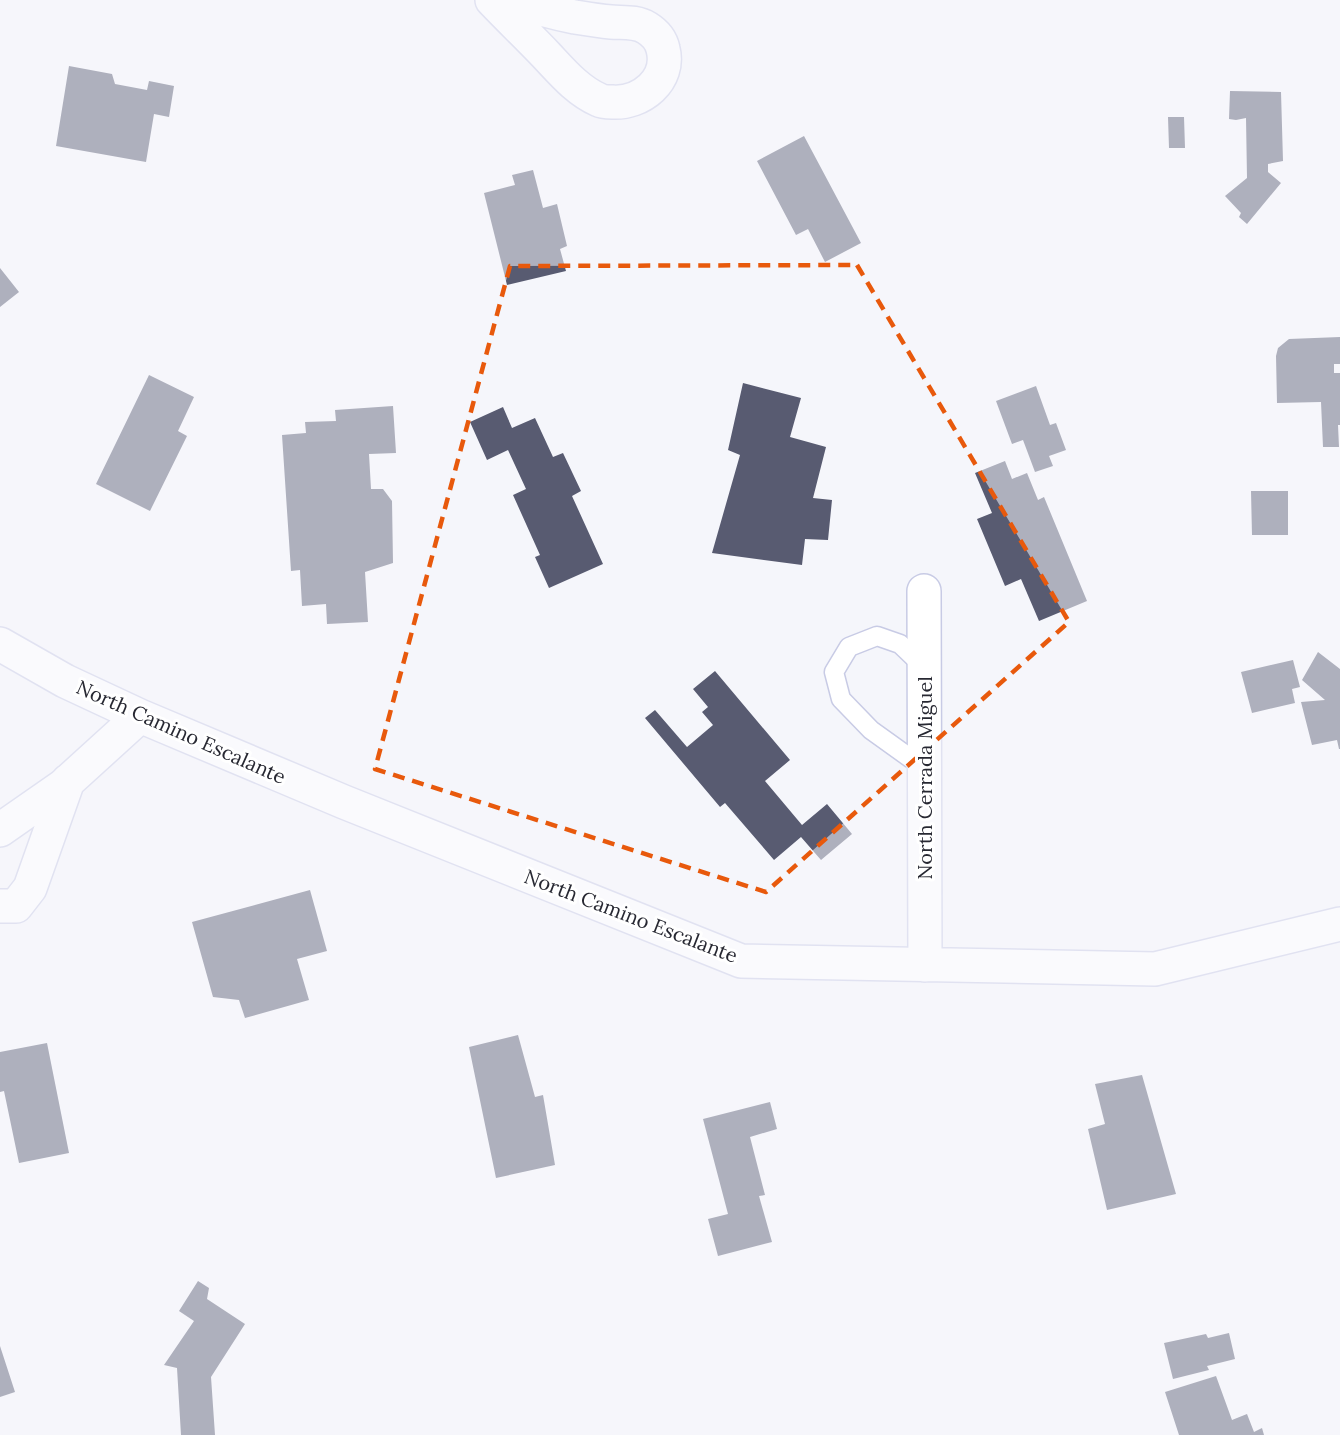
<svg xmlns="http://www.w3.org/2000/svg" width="1340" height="1435" font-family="Lora,serif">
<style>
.building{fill:#585b71}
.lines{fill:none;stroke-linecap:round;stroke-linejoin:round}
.lane-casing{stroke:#c8cbe5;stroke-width:21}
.street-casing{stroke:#c8cbe5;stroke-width:36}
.lane{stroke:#fff;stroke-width:18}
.street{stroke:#fff;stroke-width:33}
.marked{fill:none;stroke:#e8590c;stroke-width:4.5;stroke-dasharray:12 8;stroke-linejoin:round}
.labels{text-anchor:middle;stroke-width:6;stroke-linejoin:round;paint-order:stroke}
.street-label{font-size:20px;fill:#272832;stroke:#fff}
</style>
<rect width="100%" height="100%" fill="#f5f6fb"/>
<path class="building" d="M69,66l43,8 3,10 32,6 2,-9 25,5 -5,31 -15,-3 -8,48 -90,-16z
M1230,91l51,1 2,69 -15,3v8l13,11 -34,41 -8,-7 2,-4 -16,-17 22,-18 -1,-60 -10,2 -7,-1z
M1168,117h16l1,31h-16z
M804,136l57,107 -36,19 -17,-33 -12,6 -39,-74z
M533,170l10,38 14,-4 10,42 -7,3 6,22 -59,14 -23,-92 31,-8 -3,-10z
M0,268l19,24 -19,15z
M1340,337v27h-6v9h6v52h-2l1,22h-16l-2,-45 -44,1 -1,-47 2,-8 11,-9z
M149,375l45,22 -16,34 9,5 -37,75 -54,-27z
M743,383l58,15 -11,39 36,10 -13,51 19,2 -4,40 -23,-1 -3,26 -90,-12 28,-98 -12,-5z
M1036,386l14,39 6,-2 10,27 -17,6 4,10 -18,6 -12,-32 -11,4 -16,-43z
M393,406l3,47 -27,1 2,35h12l9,12 1,62 -28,9 3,50 -41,2 -1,-20 -24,2 -2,-36 -9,1 -9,-136 24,-2 -1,-11 31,-1 -1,-11z
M503,407l9,21 23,-10 18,39 10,-4 18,38 -9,5 31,68 -54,24 -14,-31 5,-2 -27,-60 13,-6 -18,-39 -21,10 -17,-38z
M1005,461l7,18 15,-6 11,27 6,-3 43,104 -48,20 -18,-42 -16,7 -28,-67 15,-6 -17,-40z
M1251,491h37v44h-36z
M1318,652l22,17v80h-1l-2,-9 -25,5 -11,-43 24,-2 -23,-20z
M1293,660l7,27 -8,2 3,14 -43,10 -11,-41z
M715,671l75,89 -25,21 37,44 25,-21 25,30 -31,26 -20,-23 -27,23 -49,-57 -5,4 -75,-89 10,-8 32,37 26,-22 -11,-13 6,-5 -15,-18z
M310,890l17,61 -30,8 12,41 -64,18 -6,-18 -26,-3 -21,-75z
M518,1035l17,62 8,-2 12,70 -59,13 -27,-131z
M47,1043l22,110 -50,10 -15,-72 -4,1v-40z
M1142,1075l34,119 -69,16 -19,-81 17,-5 -10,-40z
M770,1102l7,27 -27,8 15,58 -6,1 13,46 -54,14 -10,-37 20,-5 -25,-95z
M198,1281l11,7 -2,11 38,25 -34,53 4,58h-34l-4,-67 -13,-3 30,-44 -15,-10z
M1229,1333l6,26 -28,7 2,4 -36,9 -9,-36 42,-9 2,4z
M0,1346l15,46 -15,5z
M1216,1376l16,44 15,-6 7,18 8,-4 2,7h-85l-14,-43z"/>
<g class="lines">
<defs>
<path id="lane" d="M924,768l-53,-38 -30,-31 -7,-27 15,-25 28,-11 23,8 24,23"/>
<path id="street" d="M492,0c18,19 37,37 55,56 15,16 31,35 52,44 4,2 8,2 13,2 29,2 59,-22 51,-53 -2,-9 -8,-16 -16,-21 -11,-7 -24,-5 -36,-6 -12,-1 -24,-3 -36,-5 -21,-4 -42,-10 -62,-17
M924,591l1,374
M0,644l65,37 75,35 204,86 397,159 414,8 185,-45
M0,830l63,-44 77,-70
M0,906h16l14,-18 38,-107"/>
</defs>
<use href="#lane" class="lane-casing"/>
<use href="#street" class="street-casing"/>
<use href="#lane" class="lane"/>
<use href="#street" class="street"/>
</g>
<path d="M0 0H1340V1435H0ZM857,265l212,357 -303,270 -391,-123 135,-503z" fill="#f5f6fb" fill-opacity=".55" fill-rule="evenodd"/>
<path class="marked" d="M857,265l212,357 -303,270 -391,-123 135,-503z"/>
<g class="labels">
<g class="street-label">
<text transform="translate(181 732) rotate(24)" y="7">North Camino Escalante</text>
<text transform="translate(925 778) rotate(-90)" y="7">North Cerrada Miguel</text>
<text transform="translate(631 916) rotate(21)" y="7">North Camino Escalante</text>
</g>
</g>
</svg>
